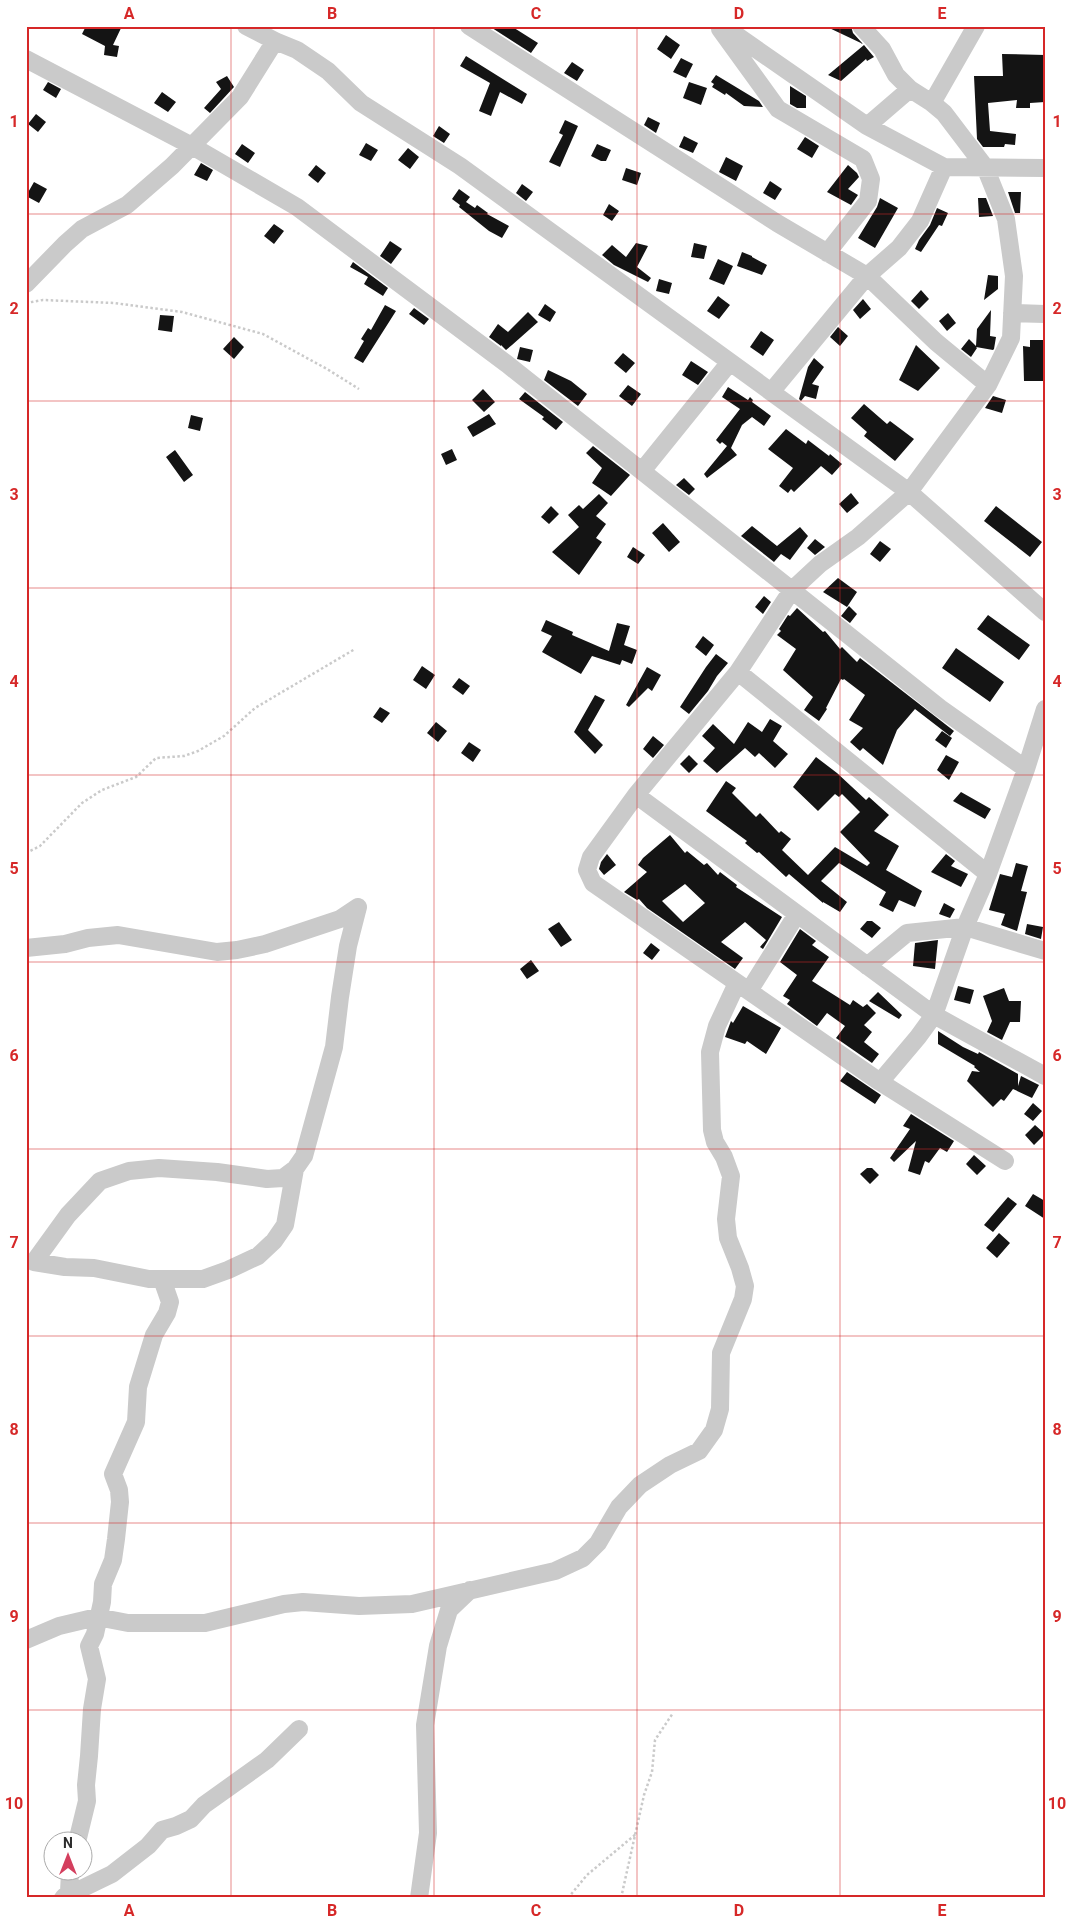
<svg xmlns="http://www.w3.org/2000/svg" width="1071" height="1924" font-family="Roboto,sans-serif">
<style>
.building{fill:#141414;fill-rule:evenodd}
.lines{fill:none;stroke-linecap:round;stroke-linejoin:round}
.path{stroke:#cacaca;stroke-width:2.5;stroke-dasharray:2.5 2.5;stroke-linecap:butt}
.minor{stroke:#cacaca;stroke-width:18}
.grid{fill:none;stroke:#d62828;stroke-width:1;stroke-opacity:0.55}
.neatline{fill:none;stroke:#d62828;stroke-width:2}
.grid-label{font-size:16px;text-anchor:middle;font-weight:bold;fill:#d62828}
</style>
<rect width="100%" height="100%" fill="#fff"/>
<path class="building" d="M86,26h36l-9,19 6,1 -2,11 -13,-2 1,-9 -23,-12z
M489,26h22l27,17 -7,10z
M825,26h26l2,7 10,11z
M666,35l14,10 -9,14 -14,-10z
M864,45l10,12 -7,4 -1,-2 -25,22 -13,-6z
M1002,54l43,1v47l-15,1v5h-14l1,-8 -29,3 2,28 26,3 -1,11 -10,-1 -1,3h-21l-6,-8 -3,-63h29z
M466,56l61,38 -5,10 -22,-12 -9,24 -12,-5 11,-28 -30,-17z
M681,58l12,6 -7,14 -13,-6z
M572,62l12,8 -7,11 -13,-8z
M716,75l43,26 4,6 -19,-1 -18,-13 -1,2 -13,-8 2,-3 -3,-2z
M227,76l7,11 -24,26 -6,-5 17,-19 -5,-7z
M48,82l13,7 -5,9 -13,-8z
M689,82l18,6 -6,17 -18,-7z
M790,86l16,10v12h-9l-7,-4z
M162,92l14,10 -8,10 -14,-9z
M36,114l10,8 -8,10 -10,-8z
M648,117l12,6 -4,10 -12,-8z
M565,120l13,6 -18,41 -11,-5 14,-27 -4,-2z
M439,126l11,8 -6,9 -11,-7z
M684,136l14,7 -5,10 -14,-6z
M805,137l14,9 -7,12 -15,-9z
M366,143l12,7 -7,11 -12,-6z
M242,144l13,9 -7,10 -13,-9z
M597,144l14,6 -5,11h-5l-10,-5z
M408,148l11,9 -9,12 -12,-9z
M726,157l17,9 -7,15 -17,-9z
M201,163l12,7 -6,11 -13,-6z
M316,165l10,8 -8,10 -10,-8z
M848,165l9,8 2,4 -11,12 10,6 -7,10 -24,-13z
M626,168l15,5 -4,12 -15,-5z
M770,181l12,8 -7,11 -12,-7z
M34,182l13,7 -8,14 -13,-7z
M522,184l11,8 -7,9 -10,-8z
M459,189l11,8 -4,5 9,6 2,-3 11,8 -1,1 22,12 -7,12 -13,-7 -30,-24 1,-2 -8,-6z
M1008,192h13l-1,21h-5z
M880,198l18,10 -23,40 -17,-10 19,-31z
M978,198h8l7,18 -14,1z
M609,204l10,7 -7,10 -9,-6z
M937,208l11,5 -6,13 -3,-1 -18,27 -6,-3 4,-9 11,-15z
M274,224l10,7 -10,13 -10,-8z
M390,241l12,8 -11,15 -11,-8z
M636,243l12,3 -11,21 14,11 -3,4 -34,-17 -12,-10 10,-10 14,12z
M694,243l13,3 -3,13 -13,-2z
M742,252l10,4v1l15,8 -5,10 -25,-9z
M718,259l15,7 -9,19 -15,-6z
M353,262l35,26 -5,8 -19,-12 4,-7 -18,-10z
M988,275l10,1v13l-14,11z
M659,279l13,4 -3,11 -13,-3z
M921,290l8,9 -10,10 -8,-8z
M718,296l12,9 -11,14 -12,-8z
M863,299l8,10 -11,10 -7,-9z
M545,304l11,8 -6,10 -12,-7z
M385,305l11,6 -33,52 -9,-5 10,-17 -3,-2 7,-11 3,2z
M414,308l15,11 -5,6 -15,-11z
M991,310l-1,26 6,1 -2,12 -1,1 -17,-3 1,1 -6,9 -10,-8 8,-10 7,7 1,-17z
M528,312l10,10 -26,23 -6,5 -5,-5v1l-12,-9 9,-13 10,8z
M948,313l8,10 -9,8 -8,-10z
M160,315l14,1 -2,16 -14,-2z
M838,327l10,9 -8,10 -10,-9z
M761,331l13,9 -11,16 -13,-9z
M234,337l10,10 -10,12 -11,-10z
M1030,340h15v41h-21l-1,-35 7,1z
M916,345l24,23 -22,23 -19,-11z
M520,347l13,3 -3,12 -13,-3z
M623,353l12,10 -9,10 -12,-10z
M814,358l10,9 -12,17 7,2 -3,13 -11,-3 -4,5 -2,-2 9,-32z
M691,361l17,11 -10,13 -16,-10z
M548,370l23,11 16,13 -9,12 -34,-26z
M628,385l13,9 -9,12 -13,-10z
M728,387l20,13 2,-3 3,3 -1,2 19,14 -7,10 -12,-9 -10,8 -11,23 6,7 -30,23 -3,-4 23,-28 -5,-4 -2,2 -4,-4 24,-31 -18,-12z
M483,389l12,13 -11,10 -12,-12z
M525,392l38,30 -7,8 -14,-11 2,-2 -25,-18z
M993,396l13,4 -4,13 -17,-5z
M864,404l23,20 3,-3 24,18 -19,22 -31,-25 3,-4 -16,-14z
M489,414l7,10 -23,13 -6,-10z
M191,415l12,3 -3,13 -12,-3z
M786,429l20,15 2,-4 21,16 1,-2 12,10 -10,11 -11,-9 -27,26 -3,-3 -3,4 -9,-7 14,-18 -25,-19z
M593,446l37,29 -19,21 -19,-13 10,-15 -16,-15z
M452,449l5,11 -11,5 -5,-11z
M175,450l18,25 -9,7 -18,-25z
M684,478l11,11 -6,6 -13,-10z
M851,493l8,10 -12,10 -8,-9z
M599,494l9,9 -12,13 10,8 -10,14 6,4 -23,33 -27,-23 27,-25 -11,-12 11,-10 4,4z
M551,506l8,8 -10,10 -8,-7z
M996,506l46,36 -12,15 -46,-36z
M663,523l17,19 -11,10 -17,-19z
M752,526l25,20 23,-19 8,9 -18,24 -9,-6 -7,8 -33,-26z
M815,539l10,8 -10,8 -8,-7z
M880,541l11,8 -11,13 -10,-8z
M633,547l12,8 -7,9 -11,-7z
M838,578l19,14 -10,15 -24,-15z
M764,596l7,6 -8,12 -8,-7z
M849,606l8,8 -7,9 -9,-7z
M797,608l26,24 2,-1 15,18 2,-2 15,15 3,-4 94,73 -4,5 -35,-27 -18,21 -14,35 -20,-17 -3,3 -10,-9 13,-14 -14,-8 16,-25 -21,-16 -1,1 -2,-1 -15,29 1,1 -8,12 -15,-11 9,-13 -30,-27 13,-21 -19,-14 4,-4 -2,-2 9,-14 2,1z
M988,615l42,30 -11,15 -42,-31z
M546,620l27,12 -1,3 37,16 8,-28 13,3 -6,19 13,5 -5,14 -10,-4 -2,5 -28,-9 -11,18 -39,-22 10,-16 -11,-5z
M703,636l11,9 -8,11 -11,-9z
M956,648l48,34 -14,20 -48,-34z
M716,654l12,9 -11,13 -9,15 -19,23 -9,-7 26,-40z
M422,666l13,9 -9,14 -13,-9z
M647,667l14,8 -9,16 -4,-3 -19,19 -3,-2z
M459,678l11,8 -7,9 -11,-8z
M595,695l10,5 -17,30 15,15 -8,9 -21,-22z
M380,707l10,6 -8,10 -9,-6z
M770,719l12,7 -9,15 15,13 -13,14 -16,-15 -4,4 -10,-9 -28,25 -14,-12 12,-13 -13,-12 11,-12 21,20 14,-22 14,10z
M436,722l11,9 -9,11 -11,-9z
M942,731l10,7 -6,10 -11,-8z
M653,736l11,9 -11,13 -10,-9z
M469,742l12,8 -8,12 -12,-9z
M689,755l9,9 -9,9 -9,-9z
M946,755l13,7 -10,18 -12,-10z
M816,757l21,16 29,27 3,-3 20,18 -15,16 25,15 -13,24 36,21 -7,16 -16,-7 -6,12 -14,-7 7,-13 -47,-29 -18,18 26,21 -7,10 -17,-10v1l-34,-29 -3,3 -27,-25 -2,1 -12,-10 2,-2 -41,-30 20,-30 10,7 -4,5 24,24 4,-4 19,20 2,-2 10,8 -9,11 26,25 27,-28 32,19 3,-3 -30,-31 20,-20 -18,-18 -3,3 -4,-3 -17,17 -25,-24z
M961,792l30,17 -6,10 -32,-18z
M670,835l15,18 2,-2 17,14 3,-2 11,12 2,-3 17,13 -1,2 46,30 -19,32 -3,-2 6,-7 -21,-18 -24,20 22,16 -8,11 -88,-61 -8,-9 -2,1 -13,-8 23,-20 -9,-7 5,-7zM685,884l20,19 -22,19 -21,-21z
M607,854l9,11 -12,10 -5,-6 2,-7z
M946,854l9,7 -4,5 17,8 -7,13 -30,-15z
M1016,863l12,3 -7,25 6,1 -10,39 -16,-6 4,-11 -16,-4 11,-36 12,3z
M944,903l11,6 -5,9 -11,-4z
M867,921h5l9,7 -9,10 -12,-9z
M559,922l13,18 -11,7 -13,-18z
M1027,924l16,3 -2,12 -16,-5z
M800,929l16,12 -4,4 17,12 -17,24 38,24 3,-5 10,7 4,-3 9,9 -12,12 8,7 -8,10 15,12 -7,9 -36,-25 9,-12 -18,-13 -10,13 -30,-22 3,-4 -7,-4 14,-21 -17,-13z
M938,940l-3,29 -22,-3 2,-23z
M651,943l9,7 -8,10 -9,-7z
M531,960l8,11 -12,8 -7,-10z
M958,986l16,4 -4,14 -16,-4z
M1004,988l5,13h12l-1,21h-10l-8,18 -15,-8 5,-11 -9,-25z
M878,992l24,23 -3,4 -30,-18z
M743,1006l38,22 -15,26 -19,-13 -2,3 -20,-7 6,-16 2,2z
M938,1031l25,16 15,7 1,-2 39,22v12l3,-10 18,9 -7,13 -19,-9 -9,12 -3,-2 -8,8 -26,-26 5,-10 8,1 -6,-5 1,-1 -37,-22z
M847,1072l34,23 -6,9 -35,-23z
M1033,1103l9,8 -9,10 -9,-7z
M911,1114l43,27 -7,11 -7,-4 -11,15 -4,-2 -5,14 -12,-4 8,-30 -22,21 -4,-4 20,-29 -7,-3z
M1035,1125l10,9 -11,11 -9,-10z
M974,1155l12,11 -9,9 -11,-11z
M867,1168h5l7,7 -9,9 -10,-10z
M1033,1194l12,7v18l-20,-13z
M1008,1197l9,7 -24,28 -9,-7z
M999,1233l11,10 -13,15 -11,-10z"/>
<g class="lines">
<path class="path" d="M26,303l17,-3 71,3 68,9 81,22 64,35 32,20
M26,853l14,-7 42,-43 20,-13 34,-13 20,-19 28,-2 14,-5 26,-15 31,-28 100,-59
M568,1898l19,-23 49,-41
M621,1898l23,-103 8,-23 3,-32 18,-27"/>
<path class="minor" d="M246,26l29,15 22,9 31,21 33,32 99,63 449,326 136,120
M469,26l308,197 90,53 69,66 52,43
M723,26l144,100 77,41 101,1
M861,26l21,23 14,26 14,14 22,14 12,10 41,54 21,52 8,57 -3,62 -23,47 -79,107 -51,45 -38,27 -28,26 -54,82 -102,123 -45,62 -4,13 6,13 287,199 125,79
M720,29l58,80 85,50 8,20 -3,22 -41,52
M26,59l166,87 105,61 210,157 433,344 86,61
M932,103l44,-77
M867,126l43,-37
M26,284l39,-40 17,-15 45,-24 45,-39 68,-69 35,-56
M1012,313l33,1
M771,392l96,-116 32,-28 21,-27 24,-54
M642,471l88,-109
M738,672l250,202
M636,795l298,220 111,61
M26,948l39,-4 23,-6 30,-3 99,17 20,-2 28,-6 75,-25 18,-12
M867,966l40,-33 58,-6 80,24
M749,991l48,-77
M880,1082l38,-45 16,-22 31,-88 23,-53 38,-105 19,-60
M295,1169l-10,56 -11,16 -16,15 -30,14 -25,9h-54l-55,-11 -29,-1 -31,-5 34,-47 32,-34 29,-10 30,-3 58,4 50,7 16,-1 12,-9 9,-13 30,-109 6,-50 8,-51 10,-39
M26,1640l33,-14 38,-9 31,6h77l79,-19 19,-2 56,4 53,-2 143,-33 28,-13 15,-15 21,-36 21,-22 30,-20 29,-14 15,-21 6,-21 1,-56 22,-54 2,-13 -5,-18 -12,-30 -2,-19 5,-43 -7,-19 -9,-15 -3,-12 -2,-78 7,-26 20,-43
M77,1842l10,-41 -1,-16 3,-29 3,-47 5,-30 -8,-33 6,-12 7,-32 1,-18 10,-24 3,-21 4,-37 -1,-12 -6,-16 23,-52 2,-35 16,-52 13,-22 3,-11 -8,-23
M69,1892l1,-20
M63,1898l6,-6 12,-3 31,-15 36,-28 14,-16 14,-4 15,-7 13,-14 63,-45 32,-31
M419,1898l9,-65 -3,-108 13,-79 11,-36 21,-20"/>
</g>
<path class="grid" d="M231,26v1872M434,26v1872M637,26v1872M840,26v1872M26,214h1019M26,401h1019M26,588h1019M26,775h1019M26,962h1019M26,1149h1019M26,1336h1019M26,1523h1019M26,1710h1019"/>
<rect width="1071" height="1924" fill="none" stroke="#ffffff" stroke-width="55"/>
<g transform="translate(68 1856)"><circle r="24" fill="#ffffff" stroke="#ababab"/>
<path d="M0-4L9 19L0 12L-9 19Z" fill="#d43f5e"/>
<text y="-8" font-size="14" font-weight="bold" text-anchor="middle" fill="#2d2d2d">N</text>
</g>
<rect x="28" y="28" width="1016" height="1868" class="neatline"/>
<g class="grid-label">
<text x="129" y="19">A</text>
<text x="332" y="19">B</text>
<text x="536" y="19">C</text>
<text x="739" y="19">D</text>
<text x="942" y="19">E</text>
<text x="14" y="127">1</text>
<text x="1057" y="127">1</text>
<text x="14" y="314">2</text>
<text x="1057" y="314">2</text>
<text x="14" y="500">3</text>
<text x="1057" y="500">3</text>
<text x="14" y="687">4</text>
<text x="1057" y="687">4</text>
<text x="14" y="874">5</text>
<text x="1057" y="874">5</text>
<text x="14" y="1061">6</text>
<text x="1057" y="1061">6</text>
<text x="14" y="1248">7</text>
<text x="1057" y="1248">7</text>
<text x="14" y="1435">8</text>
<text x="1057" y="1435">8</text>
<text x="14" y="1622">9</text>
<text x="1057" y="1622">9</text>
<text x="14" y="1809">10</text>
<text x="1057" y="1809">10</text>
<text x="129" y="1916">A</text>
<text x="332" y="1916">B</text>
<text x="536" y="1916">C</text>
<text x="739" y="1916">D</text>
<text x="942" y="1916">E</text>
</g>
</svg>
